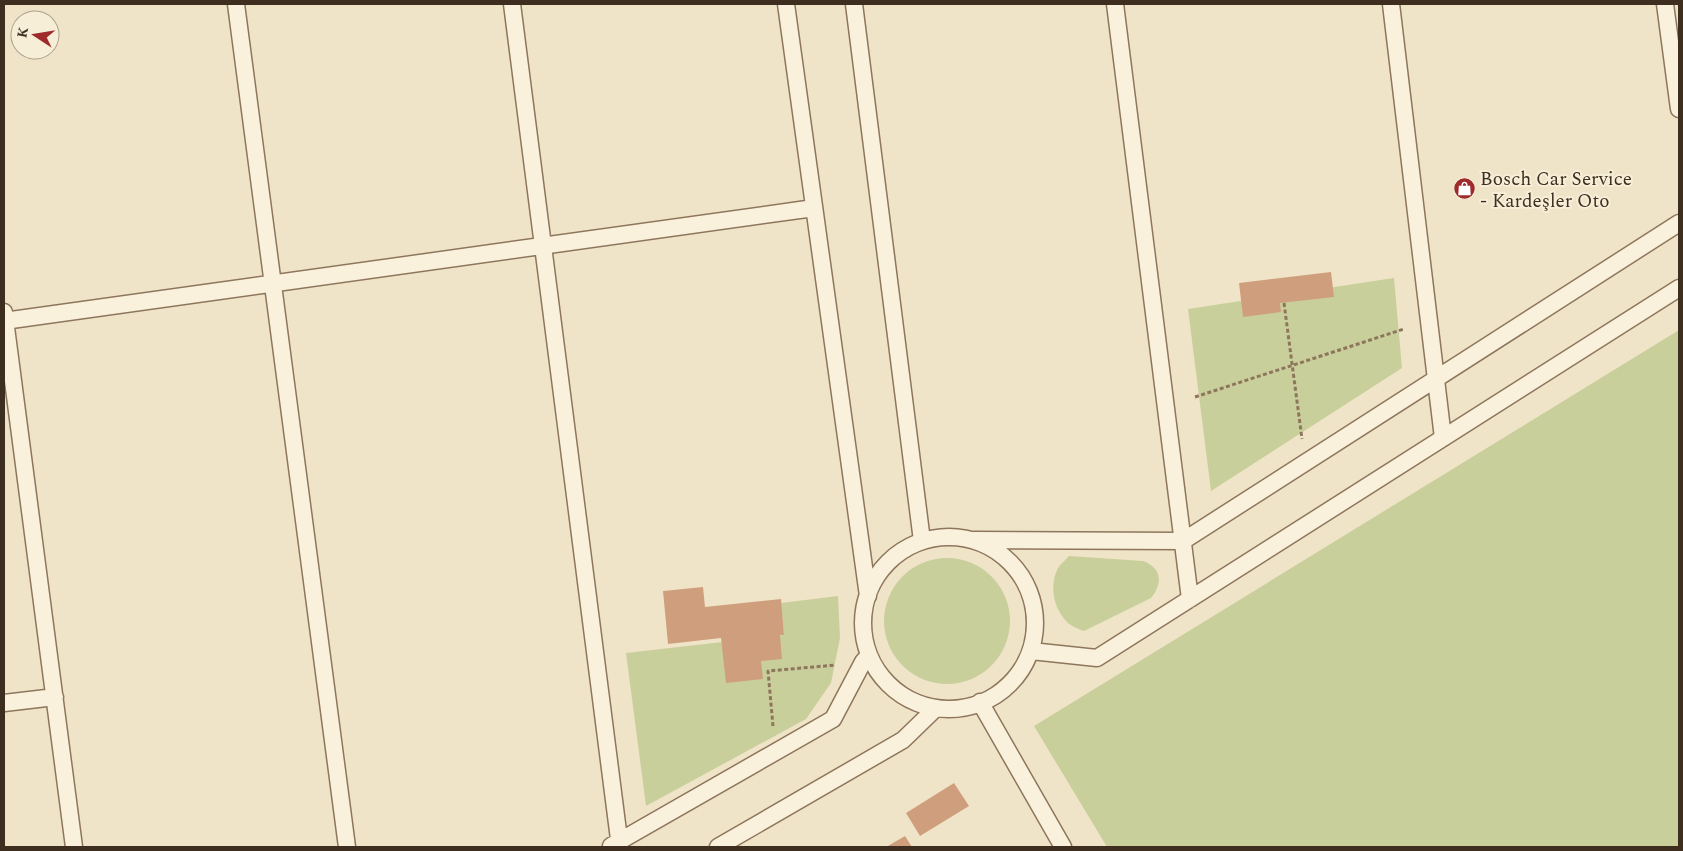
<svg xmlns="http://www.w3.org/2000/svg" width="1683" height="851" font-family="Spectral,serif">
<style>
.green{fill:#c9cf9b}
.building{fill:#cf9f7d}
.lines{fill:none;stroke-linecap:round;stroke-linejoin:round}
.service-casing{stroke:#8d765c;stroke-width:19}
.path{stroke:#8d765c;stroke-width:3;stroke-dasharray:4 2.5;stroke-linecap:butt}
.service{stroke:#faf1dc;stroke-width:16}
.labels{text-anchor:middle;stroke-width:4;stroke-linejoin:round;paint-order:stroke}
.poi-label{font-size:19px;fill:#3d2e20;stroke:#f7eed8;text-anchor:start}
</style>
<rect width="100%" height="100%" fill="#f0e4c8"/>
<path class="green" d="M1394,278l8,90 -191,123 -23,-182z
M1679,330v517h-572l-73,-121z
M1069,556l74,5c19,7 20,22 8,37l-67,33c-6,-2 -13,-5 -17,-9 -14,-14 -18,-37 -9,-54 3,-5 8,-8 11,-12z
M884 621a63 63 0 1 1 126 0a63 63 0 1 1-126 0Z
M838,596l2,42 -9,45 -25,36 -160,87 -20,-153 158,-18 -3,-32z"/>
<path class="building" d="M1331,272l3,25 -54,6 1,9 -38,5 -4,-34z
M703,587l2,20 76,-8 3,36h-4l2,24 -21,2 2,18 -37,4 -5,-45 -53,6 -5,-53z
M954,783l15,23 -49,30 -14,-23z
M905,836l7,11h-26z"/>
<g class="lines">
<defs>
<path id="service" d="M236,4l111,843
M512,4l108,843
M786,4l82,592
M854,4l68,537
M1115,4l75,595
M1391,4l52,434
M1665,4l14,105
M4,312l70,535
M4,321l810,-113
M863 623a86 86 0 1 1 172 0a86 86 0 1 1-172 0Z
M975,540l208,1 496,-318
M1031,651l66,7 582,-370
M980,702l83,145
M4,703l51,-6
M611,846l222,-127 30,-57 6,-7
M718,847l185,-107 33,-32"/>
</defs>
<use href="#service" class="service-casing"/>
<path class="path" d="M1284,303l18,136
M1195,397l209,-68
M773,726l-5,-55 68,-6"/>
<use href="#service" class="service"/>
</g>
<defs>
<symbol id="shop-disc" viewBox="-11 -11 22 22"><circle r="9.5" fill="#9e2a2b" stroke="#f7eed8"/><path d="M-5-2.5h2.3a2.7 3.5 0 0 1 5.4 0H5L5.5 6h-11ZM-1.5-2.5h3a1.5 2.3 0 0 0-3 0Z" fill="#fff"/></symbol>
</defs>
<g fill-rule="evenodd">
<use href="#shop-disc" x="1452" y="176" width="25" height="25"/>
</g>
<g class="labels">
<g class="poi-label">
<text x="1480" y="185">Bosch Car Service<tspan x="1480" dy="22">- Kardeşler Oto</tspan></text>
</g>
</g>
<rect width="1683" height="851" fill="none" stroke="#3d2e20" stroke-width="10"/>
<g transform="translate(35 35) rotate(282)"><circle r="24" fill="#f7eed8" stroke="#ada18e"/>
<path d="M0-4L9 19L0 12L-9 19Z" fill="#9e2a2b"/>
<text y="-8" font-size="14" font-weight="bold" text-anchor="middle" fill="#3d2e20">K</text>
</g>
</svg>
